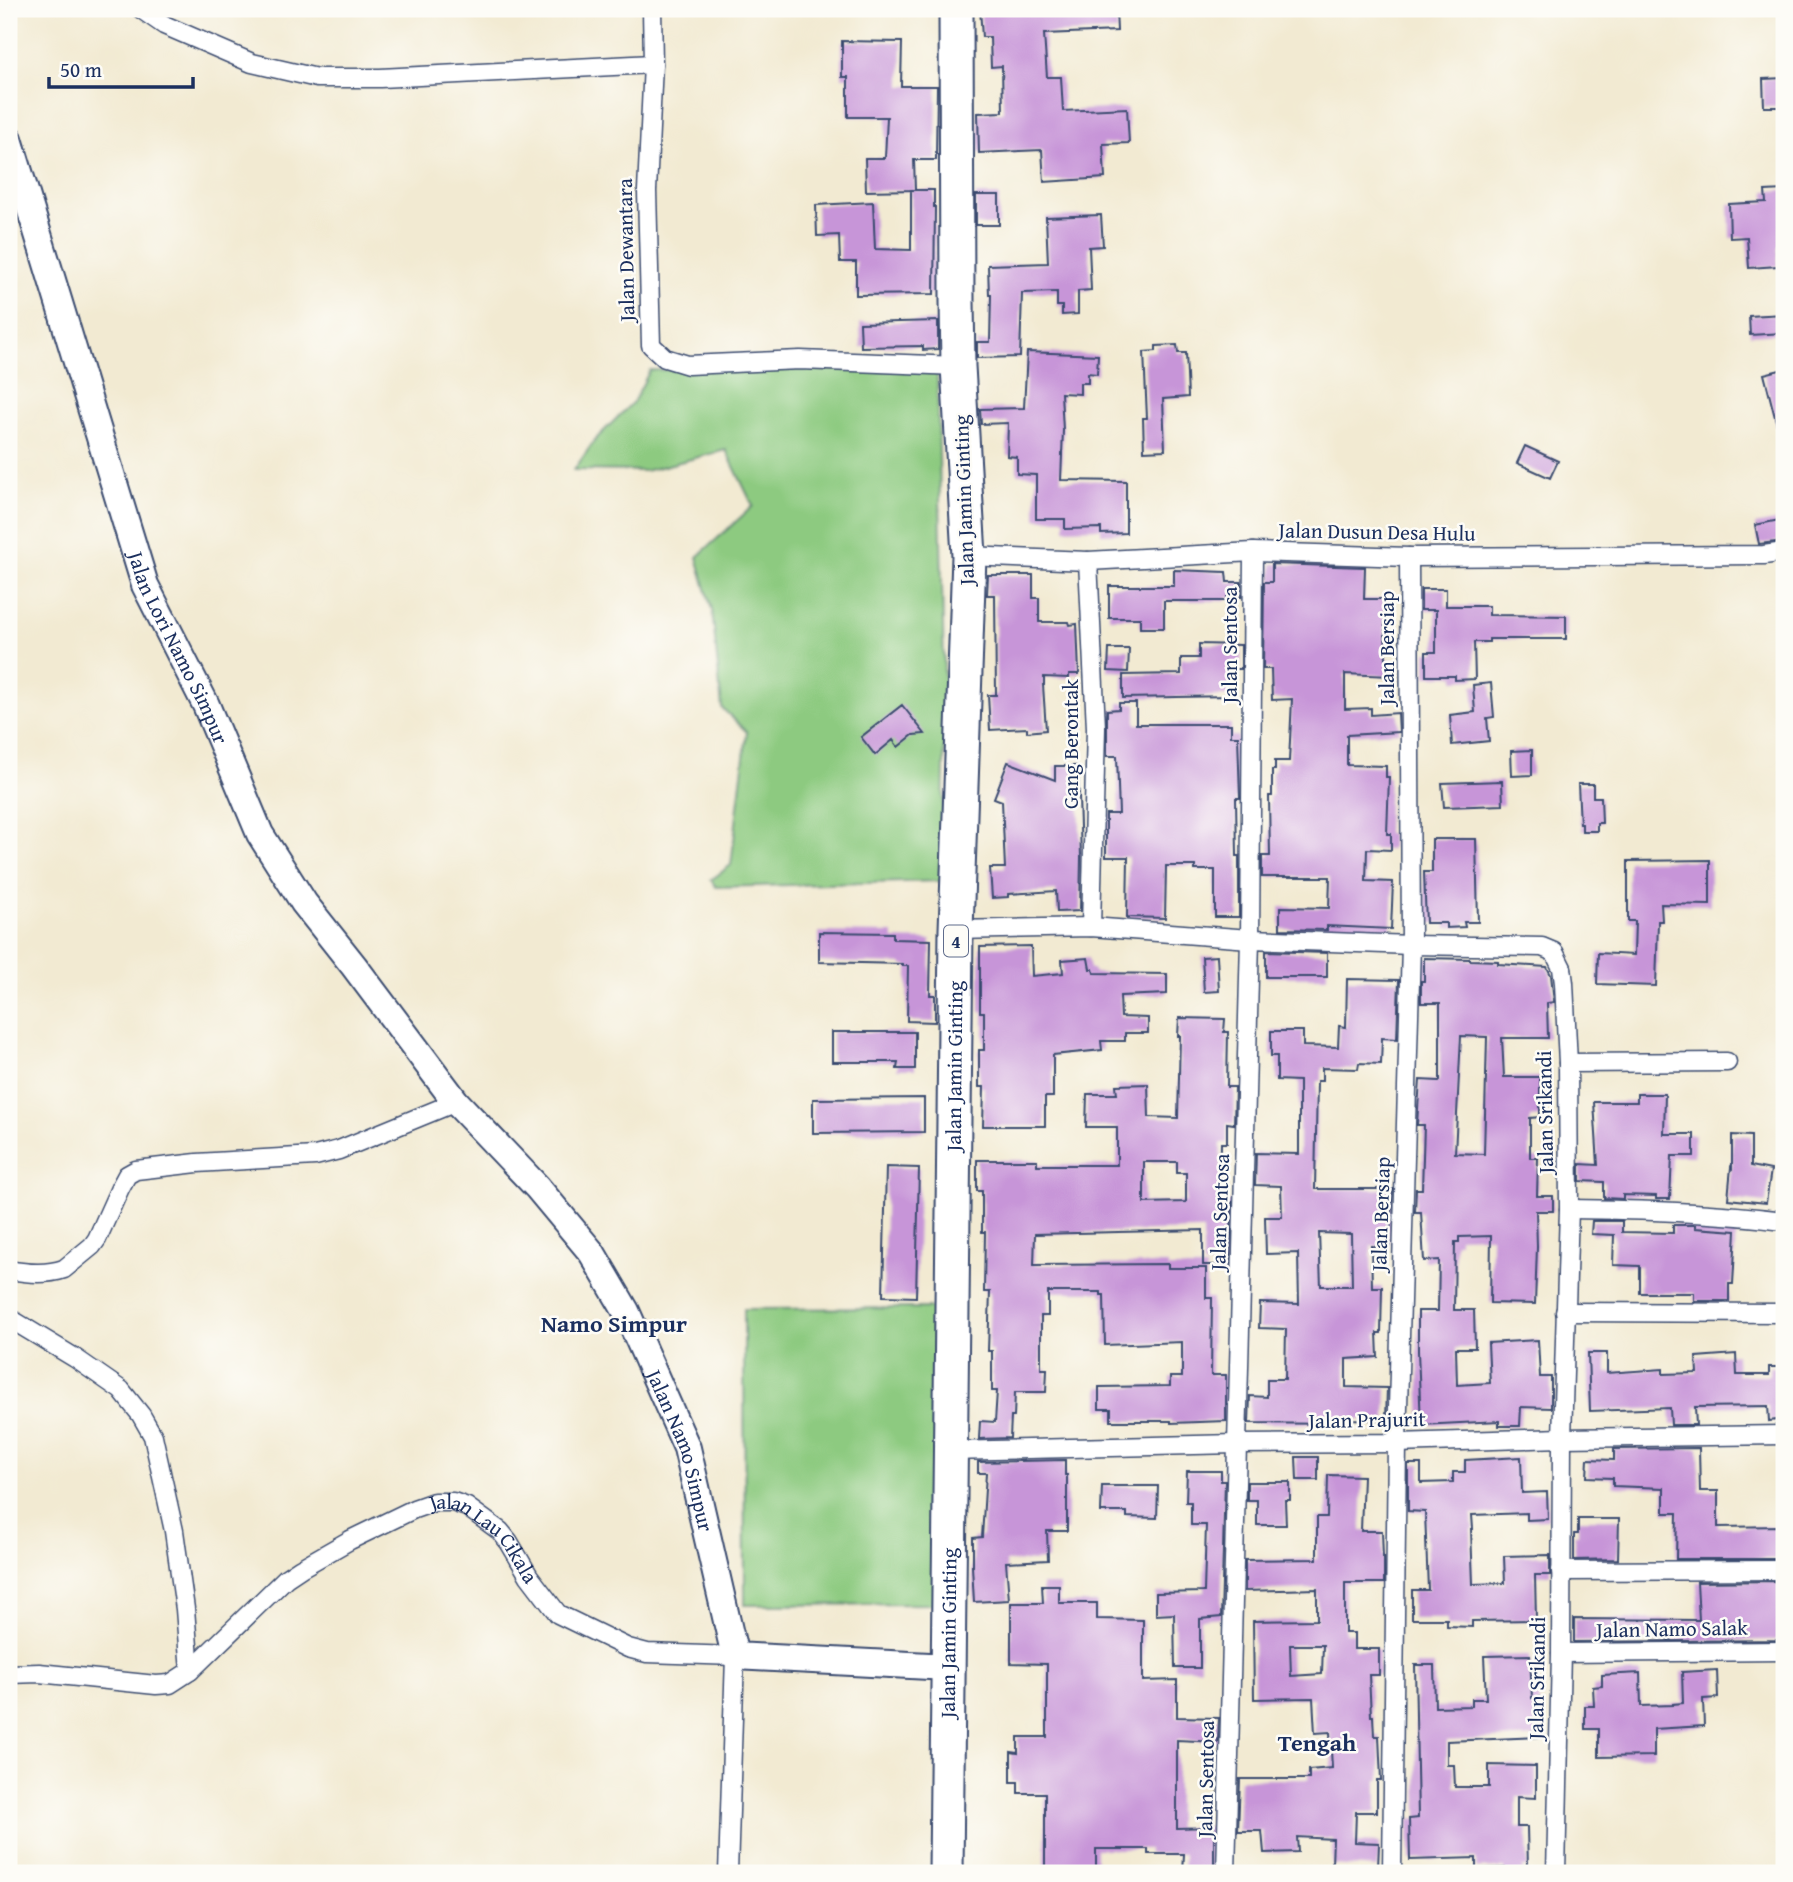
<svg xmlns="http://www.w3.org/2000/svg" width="1793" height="1882" font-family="'Gentium Book Plus',serif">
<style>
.green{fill:#8dca80;stroke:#547c6f;stroke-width:2}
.building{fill:#c795d8;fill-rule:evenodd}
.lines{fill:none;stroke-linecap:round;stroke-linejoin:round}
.street-casing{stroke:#3b4b6f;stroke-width:21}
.secondary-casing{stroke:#3b4b6f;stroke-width:30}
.highway-casing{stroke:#3b4b6f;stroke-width:37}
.street{stroke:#fff;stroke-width:18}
.secondary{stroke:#fff;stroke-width:26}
.highway{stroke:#fff;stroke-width:33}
.labels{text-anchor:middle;stroke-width:5;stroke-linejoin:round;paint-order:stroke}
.shield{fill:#fdfcf7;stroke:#5f6c8c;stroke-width:2}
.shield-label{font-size:19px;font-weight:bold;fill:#1b2f5e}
.street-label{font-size:21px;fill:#1b2f5e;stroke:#fdfcf7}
.quarter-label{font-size:24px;font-weight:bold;fill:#1b2f5e;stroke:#fdfcf7}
</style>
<rect width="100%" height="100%" fill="#fdfcf7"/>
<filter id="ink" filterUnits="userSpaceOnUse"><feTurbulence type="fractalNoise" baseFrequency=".0143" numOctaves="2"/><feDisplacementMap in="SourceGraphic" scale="14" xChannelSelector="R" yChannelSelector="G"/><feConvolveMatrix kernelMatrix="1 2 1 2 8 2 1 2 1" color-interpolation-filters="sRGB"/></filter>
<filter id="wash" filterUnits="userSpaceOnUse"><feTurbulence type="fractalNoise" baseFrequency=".00686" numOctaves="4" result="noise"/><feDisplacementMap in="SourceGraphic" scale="28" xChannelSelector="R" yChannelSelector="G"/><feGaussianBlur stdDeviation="1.57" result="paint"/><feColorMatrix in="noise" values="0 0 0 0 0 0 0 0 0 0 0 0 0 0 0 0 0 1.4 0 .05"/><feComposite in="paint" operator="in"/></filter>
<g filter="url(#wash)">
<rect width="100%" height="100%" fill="#f2ead2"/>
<path class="green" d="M650,370h287l8,341 -3,170 -226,6 -5,-7 20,-15 16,-133 -25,-24 -10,-98 -15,-53 56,-51 -27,-56 -81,21 -71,-1 21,-30 39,-39z
M936,1308l1,296 -192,1 -1,-296z"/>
<g id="blocks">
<path class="building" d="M980,9h136l1,22 -73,3 3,43h14l2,34 64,-3 2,35 -26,1 2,34 -61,4 -2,-32 -63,3 -1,-40 25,-1 -1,-46 -11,1 -1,-30h-8z
M842,41l60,1 -1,44h36l-1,74h-22l1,30 -49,1 -1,-33h20l2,-41h-39v-40h-6z
M1784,78v29h-20l-1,-28z
M911,190h23v17h1l-1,87 -78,1v-33h-16l-1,-27 -22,1 -1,-31 57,-3 2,47 36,1z
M1784,190v33h-1l1,22 -6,1v20l-29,2 -2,-31 -17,1 -1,-34 37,-2 -1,-11z
M976,195h23v30h-23z
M1101,215l2,31 -14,1 2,43 -13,1v23l-16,1v-9h-5v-14l-35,1 -2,64 -43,1v-16h13l1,-47h-2l-1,-30 60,-2 -2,-46z
M1784,314v19l-34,2 -1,-19z
M938,321v28l-15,1v-4l-62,1 -1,-24z
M1177,345l1,8h8l2,44 -25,2 2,51 -21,1 -1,-33h4l-3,-66 12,-1v-5z
M1027,352l71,3 -1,19 -9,-1v10h-8v11l-19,-1 2,37 -2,50 65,1v52l-25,1v-6l-36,1v-10h-29v-44l-19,-1v-17l-10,-1 1,-33 -27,1 -1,-15 44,-1z
M1784,369v64h-5l-15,-59z
M1525,446l33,15 -8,17 -33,-15z
M1784,519v22l-25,3 -4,-19z
M1272,564l93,3 -1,32h20l2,60 6,1 -1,16 -46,-2v35l26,-1v7l27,-2 1,19 -52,3v30l39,1v11h3l-2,57h4v16l-24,-1 -1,32 27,1 -2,47 -64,-3v4l-47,-1v-22l49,1 1,-31h-68v-21h8l-1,-60h3v-26h3v-9h14l3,-62 -20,1 -1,-31h-8l1,-87h8z
M1174,570l52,2 1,10h14v15h-14v4h-63v27h-24v-10h-31v-32h65z
M988,575h45v23h6v24h30l1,3 7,-1 2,50h-10v4l-25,-1v8h-1l3,45 -19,2v-4l-37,2 -2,-35h8l-1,-100h-8z
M1421,589h25v17h43v9l77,1v23h-77v3h-15l1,37 -20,1v-4h-29v-24h10v-42h-15z
M1199,644l42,1v24h-10v27l-108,2v-23l58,-1v-16h18z
M1109,649h20l-1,23 -20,-1z
M1491,683l3,34 -7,1 2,23 -37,4 -2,-30 25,-3 -2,-27z
M1119,703h17v21h95v12h7l2,62h-4l1,58h2v61h-24v-47h-20v-4h-29l-1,52 -38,-1 1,-60h-22v-43h13l-2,-58h-10v-46l12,-1z
M902,705l23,29 -12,1 -15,12 -5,-7 -18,15 -14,-18z
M1532,750v25l-20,1 -1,-25z
M1008,762l47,18v-14h23l3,91 -1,54 -23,1 -1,-21 -48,3v3l-16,1 -2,-30h15l-3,-67 -8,-3z
M1502,781l1,24 -59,2 -2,-24z
M1578,784h15v13h8l1,26h-5v8h-15v-7h-2z
M1432,839h44l2,83h-14l1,5 -19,1v-5h-20l-2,-51h8z
M1710,860v45l-49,-1 1,17h-4l-2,65 -59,-2 1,-31 36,2 1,-34h-7v-60z
M819,932l74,1v6l38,1 -1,55h5v27l-28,-1 1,-55h-5v-2l-84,-2z
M1031,946l1,30 31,-3 -1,-13 26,-2 2,11h3l1,4 73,1v20l-47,2 1,21 27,1v15h-23v8h-24l1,9 -49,5v42h-8v29h-62l1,-39h-5v-37h5v-38h-4v-65z
M1266,951l61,2v24h-61z
M1217,956l2,35 -15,1 -2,-35z
M1424,958l46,1v1l28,1v3l49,3 4,8 3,27 -7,1 1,35h-46l2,39h36v40l-10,1v40h8l-1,38h16v15h-17l1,36 -2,57 -45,-1 1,-67 -32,1v5h-4l-1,68h20l1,38h-19l1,37 33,-2 -2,-40 50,-3 2,37h11v31l-30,-1 -1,19h-21v-5l-78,4 -3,-74v-40h20l1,-51 -15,1 -3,-49h-6l1,-23h6l2,-64h-7l1,-16 2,-29 19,1 1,-1v-77h-19v-22h3zM1461,1036l26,1 -3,117 -29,-1z
M1347,979l52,1 -2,59 -15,-1 -1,26 -22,-1 -1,6 -36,-1v13h-5l-2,108h78l-4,58 -18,-1 1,41h10l-1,46h-4l1,24 -32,2v28l41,1 -1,32 -41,-1v5l-96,-1 1,-27 17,1v-18h18l1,-50 -27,-1 1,-25 39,1 -1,-51 -32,1 -1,-37h17l-1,-31 -26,-1 1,-32 43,1v-73l-22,-1v-24h-6v-25h32v15l35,1 1,-21 7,1zM1319,1233l32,1 1,52h-31z
M1179,1018l46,1 -1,13h4l-1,55h8l-1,37 -7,-1v20h-6l-1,59h12l-2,63h-27v-35l-168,4 -1,31 134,-1v4h38v30h6l-1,77h15v46l-55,2v-2h-60v-12h-12v-22l71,-1v-9h12v-35l-77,3 -1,-50h-3v-3h-53v24h-7v53h6l-1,23h-31l-1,25h-3l-1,21 -31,1 1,-18 15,1 2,-31h-5v-40h-4l2,-59h-6l1,-60h-3v-41h-5v-31h60v5h80v-38h-31l1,-33h30l-1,-9 32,-1 1,33 29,1 2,-82h-2zM1144,1162h33v11h9v29l-42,1z
M832,1032h83v37h-18l1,-7h-66z
M1637,1094h28l-1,40h30v22h-22l-2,43h-14v-3l-33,-1v4l-19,-1v-16l-24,-1v-17l18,1 -4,-63h43z
M924,1098v34l-111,1v-34z
M1732,1135l19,1v30l20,4 -5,33 -38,-4 3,-32 1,1z
M886,1167l33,1 -3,129 -33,-1z
M1592,1221h30v11l51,1v-8h22v3l41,3 -3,53h-4v17h-35v-8h-54v-27l-27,-1 1,-30 -23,-1z
M1588,1353h19v20l56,-4v5l34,-1 -1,-16 40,-3 1,21h32v-8h15v52l-15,2 -1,-15 -73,1 1,18h-25l-1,-17 -80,3z
M1699,1448l1,43h18v36l66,-1v21h-3v12h-105l1,-46h-13v-25l-51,-2v-8l-26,-1 1,-18 26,1v-11z
M1296,1457h22v23h-21z
M1521,1457l1,36 25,-1 1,27 -21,1v-7l-55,2 1,14h-2l2,55 32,-1 -1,-27 46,-1v20h-15l1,45 -64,1v6l-25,-1v-7h-35v-29h16l-3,-78 -17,-1v-47h13v19l32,-1v-10h12v-12z
M1065,1460v15h2v56h-20l1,29 -42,2 3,38 -35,2 -2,-36h1v-28l9,-1 4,-64h-8v-11z
M1187,1471h34v10h4l-4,136 -21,2v49h-25l-1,-54 -18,1v-22l48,-1 2,-67h-15v-23h-5z
M1328,1475l35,1 -2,55h21l1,26h1v26h-39v50h9v16h25v26h-10l2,41h2l1,20h5l2,44h-4v32h-21l-1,30 24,1 -1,25 -46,-3 1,-26 -36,-2 1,15 -34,1 -2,-22h-24l2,-52h69v-9l23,-2 -2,-36 -15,1 -2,-35 -59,1 -1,-78 64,-1v-31l-72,2v-31l72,-1v-42h10zM1290,1645h33l-1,29 -31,2z
M1247,1482h43v18h-5l1,25h-29v-25h-10z
M1102,1486h56l-1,32 -30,-1v-5h-26z
M1578,1519h41l-1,40 -44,1v-26h4z
M1782,1581v2h2v57l-210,2v-23l125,1 -2,-38z
M1042,1585h17v18h38v16l46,1v61l34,-1v37l42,1 -1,24 -41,-2v88l37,-1v46h-31l1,-19h-36v-5h-52v24h-51v-80h-27v-11h-7v-30l7,1v-16h29v-73l-36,-1v-60h32z
M1530,1655l2,43 7,-1 2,40 -94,4v24h7l1,22h34v-22l47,1v32l-19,-1v30h10l1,41h-5v5h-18v-5l-29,1v-11l-66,2 -1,-41 9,-1 -3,-153h19l1,42 37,-1v-7h14l-2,-43z
M1717,1670l1,28 -15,1 1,27 -50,3v27l-55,1v-28h-14v-23h9l-1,-19 9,-1v-11l38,-2 1,33 32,-1v-1l10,-1 -1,-31z"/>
</g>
</g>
<g filter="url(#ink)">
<use href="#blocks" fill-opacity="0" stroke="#3b4b6f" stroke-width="2"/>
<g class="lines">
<defs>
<g id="street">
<path d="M141,9l23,16 88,38 65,15h63l273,-14"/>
<path d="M652,9l1,55 -6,127 4,154 14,13 23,7 112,-5 158,6"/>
<path d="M969,556l119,5 165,-9 156,5 355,-2 20,-3"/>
<path d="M1088,561l8,167 -5,199"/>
<path d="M956,930l135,-3 159,12 161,6 131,2 12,5 8,16 2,15 4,80 1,146 -7,229 -1,215 -5,220"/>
<path d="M1568,1063l159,-1"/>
<path d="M1569,1209c72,1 144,3 215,12"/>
<path d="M9,1270c16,3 38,5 55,-1l28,-23 5,-7 23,-51 7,-13 9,-5 61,-7 118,-7 24,-6 117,-48"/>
<path d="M1565,1312l219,1"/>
<path d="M9,1318l66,40 46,32 20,25 12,21 21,95 11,78 5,62"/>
<path d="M950,1451l286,-7 161,-1 165,-5 222,-3"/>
<path d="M1561,1571l223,-1"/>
<path d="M1561,1653l223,-2"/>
<path id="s1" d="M9,1674l30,-1 117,12 14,-1 20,-13 96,-93 15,-10 49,-28 64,-31 20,-7h19l14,5 33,24 9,11 20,34 29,38 70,34 19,5 88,3 -7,217"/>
<path d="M1226,1873l24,-934 3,-387"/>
<path d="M1392,1873l5,-430 14,-498 -2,-388"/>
</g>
<g id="secondary">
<path id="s2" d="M9,139l136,446 61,120 54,129 44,69 50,63 102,136 81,85 55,66 34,58 61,137 48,208 214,11"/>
</g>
<g id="highway">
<path id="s3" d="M946,1873l10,-943 13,-374 -11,-190 -1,-65 -1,-292"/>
</g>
</defs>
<use href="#street" class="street-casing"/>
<use href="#secondary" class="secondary-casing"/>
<use href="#highway" class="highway-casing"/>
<use href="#street" class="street"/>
<use href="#secondary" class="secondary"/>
<use href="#highway" class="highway"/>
</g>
</g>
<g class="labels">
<rect class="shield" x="944" y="925.5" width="24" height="31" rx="5"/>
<g class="shield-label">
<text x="956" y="948">4</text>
</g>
<g class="street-label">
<text transform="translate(626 250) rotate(-91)" y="7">Jalan Dewantara</text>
<text transform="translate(964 500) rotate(-92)" y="7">Jalan Jamin Ginting</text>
<text transform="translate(1377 532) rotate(1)" y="7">Jalan Dusun Desa Hulu</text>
<text transform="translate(1230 645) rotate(-90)" y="7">Jalan Sentosa</text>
<text dy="7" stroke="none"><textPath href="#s2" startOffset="537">Jalan Lori Namo Simpur</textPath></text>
<text transform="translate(1387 648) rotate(-90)" y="7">Jalan Bersiap</text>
<text transform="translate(1071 744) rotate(-90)" y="7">Gang Berontak</text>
<text dy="7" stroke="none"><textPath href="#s3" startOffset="807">Jalan Jamin Ginting</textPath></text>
<text transform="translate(1545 1112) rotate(-91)" y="7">Jalan Srikandi</text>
<text transform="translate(1220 1212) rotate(-88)" y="7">Jalan Sentosa</text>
<text transform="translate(1381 1214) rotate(-88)" y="7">Jalan Bersiap</text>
<text transform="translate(1367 1420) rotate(-1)" y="7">Jalan Prajurit</text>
<text dy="7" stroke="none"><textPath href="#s2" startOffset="1494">Jalan Namo Simpur</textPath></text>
<text dy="7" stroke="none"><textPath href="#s1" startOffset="551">Jalan Lau Cikala</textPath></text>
<text transform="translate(1672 1629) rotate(-1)" y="7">Jalan Namo Salak</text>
<text dy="7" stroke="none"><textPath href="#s3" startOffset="240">Jalan Jamin Ginting</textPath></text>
<text transform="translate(1537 1678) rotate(-89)" y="7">Jalan Srikandi</text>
<text transform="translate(1206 1779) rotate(-89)" y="7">Jalan Sentosa</text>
</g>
<g class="quarter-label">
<text x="614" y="1332">Namo Simpur</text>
<text x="1317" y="1751">Tengah</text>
</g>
</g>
<rect width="1793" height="1882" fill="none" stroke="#fdfcf7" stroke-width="35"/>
<path d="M49 77v10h144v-10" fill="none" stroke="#1b2f5e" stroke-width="3.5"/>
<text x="60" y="77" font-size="21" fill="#1b2f5e" stroke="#fdfcf7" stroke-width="5" paint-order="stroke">50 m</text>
</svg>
